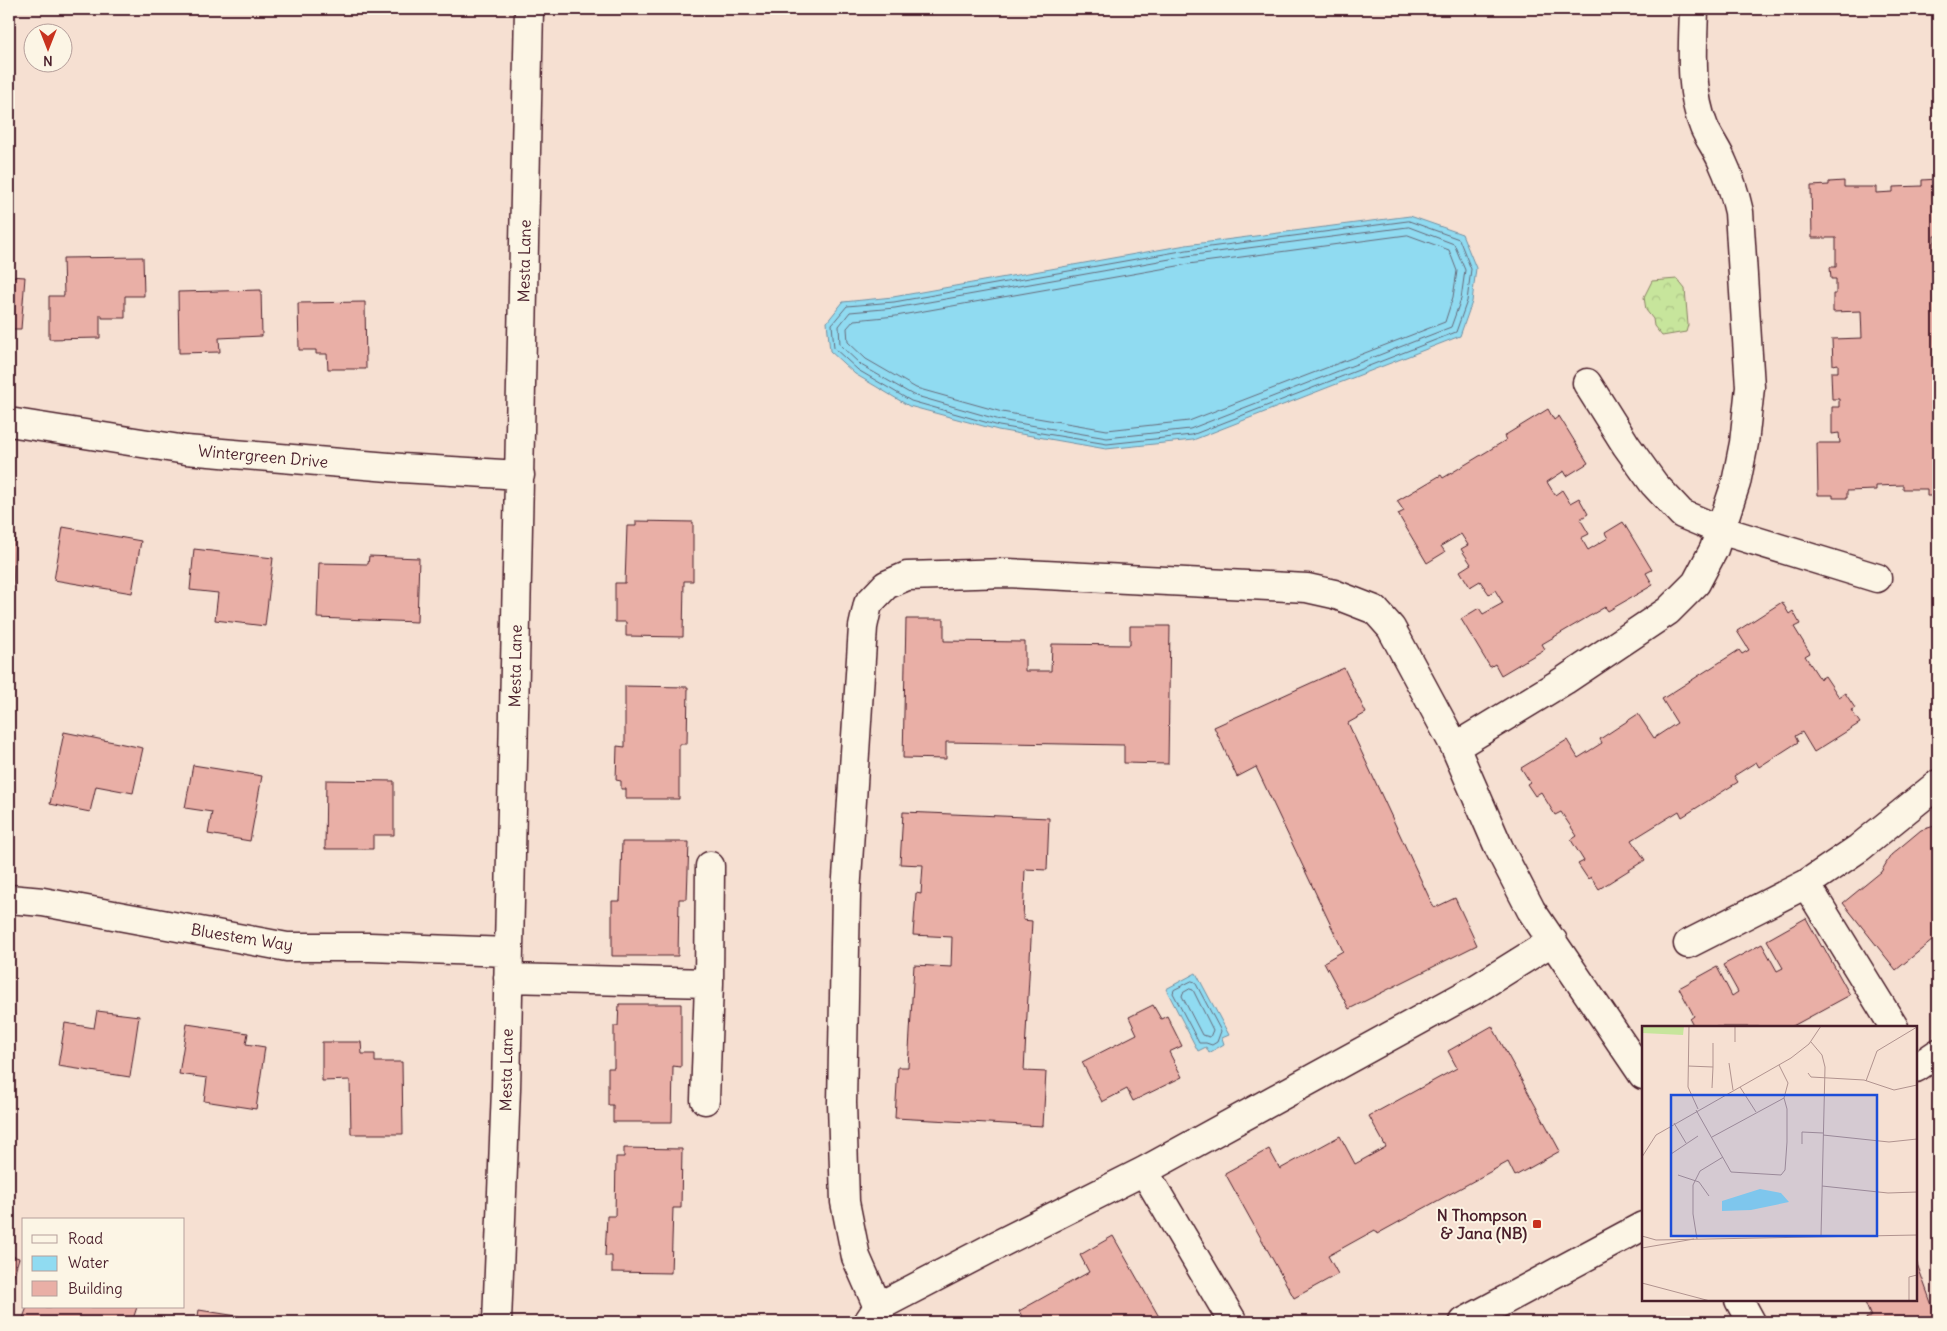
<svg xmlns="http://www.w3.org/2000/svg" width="1947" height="1331" font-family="Delius,sans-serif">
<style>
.park{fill:url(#park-crowns);stroke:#888264}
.water{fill:#90dbf1;stroke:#7490a2}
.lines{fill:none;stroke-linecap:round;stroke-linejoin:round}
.shore{stroke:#666a7a;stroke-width:1}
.building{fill:#e9afa6;stroke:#4a1f2b}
.minor-casing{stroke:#4a1f2b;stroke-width:31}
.minor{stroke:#fcf5e5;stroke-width:28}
.poi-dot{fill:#c8321e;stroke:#fcf5e5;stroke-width:2}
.labels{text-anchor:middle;stroke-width:4;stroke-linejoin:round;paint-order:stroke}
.street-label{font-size:16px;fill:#4a1f2b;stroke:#fcf5e5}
.poi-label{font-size:16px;font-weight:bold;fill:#4a1f2b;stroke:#fcf5e5;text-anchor:end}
.inset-road{fill:none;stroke:#b1938f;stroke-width:1}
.view{fill:#1d4ed8;fill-opacity:0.15;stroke:#1d4ed8;stroke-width:2.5}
.inset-edge{fill:none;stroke:#4a1f2b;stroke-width:2.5}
</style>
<defs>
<pattern id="park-crowns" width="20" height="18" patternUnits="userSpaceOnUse" patternTransform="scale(1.25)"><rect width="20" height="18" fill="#c7e59c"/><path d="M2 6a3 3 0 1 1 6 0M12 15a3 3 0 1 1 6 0" fill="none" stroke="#acc487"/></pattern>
</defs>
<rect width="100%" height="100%" fill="#f6e0d2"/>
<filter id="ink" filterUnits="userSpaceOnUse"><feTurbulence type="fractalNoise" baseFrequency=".02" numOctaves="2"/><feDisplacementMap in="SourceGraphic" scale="10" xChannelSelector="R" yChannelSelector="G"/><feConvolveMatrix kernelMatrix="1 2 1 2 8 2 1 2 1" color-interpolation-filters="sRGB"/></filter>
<g filter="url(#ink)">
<path class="park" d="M1677,279l8,10 3,36 -2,7 -24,4 -8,-10 -1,-7 -7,-9 -2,-13 8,-16z"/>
<path class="water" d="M1410,216l52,18 14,34 -4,34 -12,34 -267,104 -87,9 -108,-19 -89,-24 -54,-32 -25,-23 -3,-29 16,-20 50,-5 293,-52z
M1196,973l33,62 -7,3 2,6 -15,9 -3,-6 -8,4 -32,-62z"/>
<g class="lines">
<path class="shore" d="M1409,221l50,18 12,30 -4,32 -11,31 -264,103 -85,9 -108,-18 -88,-25 -53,-31 -24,-22 -2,-24 15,-18 47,-4 293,-52z
M1409,227l45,17 11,26 -4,29 -10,28 -261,102 -83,9 -107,-18 -87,-25 -52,-30 -21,-20 -1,-19 11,-14 45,-4 292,-52z
M1408,235l41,15 8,21 -4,26 -8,25 -256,99 -82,9 -105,-18 -86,-24 -50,-29 -18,-17 -1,-14 7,-8 42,-4 293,-52z
M1192,981l3,1 26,49 -4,11 -5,3 -6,-2h-7l-26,-50 1,-3z
M1190,989l3,1 20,40 -3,7 -8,-2 -20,-39 1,-3z"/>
</g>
<path class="building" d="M1938,179v57h-4l1,55h3v66h-1l1,139h-11v-7h-24v-4l-27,1v4l-29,1v7h-14v-3h-15l-1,-52h23l-1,-10 -7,1v-27h7v-8h-7l-1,-27h7v-8l-5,1 -1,-26 30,-1 -1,-27 -28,1v-18h3v-15h-5l-1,-12h6v-29h-24l-1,-52 18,-1v-3l15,-1v6h32v6l17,-1v-5l29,-1v-6z
M143,257l1,39h-19v22h-23v-3h-2v23l-51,1v-43h15l-1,-38z
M9,276l16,1 -4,52h-12z
M261,290l1,46 -43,2 1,14 -41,1 -1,-61z
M365,302l1,67h-38l-1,-15h-11v-4h-17l-1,-47z
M1548,409l6,11 5,-4 29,47 -21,13 -3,-5 -17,11 8,13 7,-5 8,13 9,-5 9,16 -8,5 9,15 -8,4 7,12 20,-12 -3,-5 18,-11 29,48 -6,3 7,12 -45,26 -3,-4 -63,37 3,5 -44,26 -6,-11 -5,3 -29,-48 18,-11 4,6 20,-11 -8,-13 -6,4 -9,-13 -10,6 -10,-16 11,-7 -10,-15 7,-4 -7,-11 -20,12 4,6 -18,11 -29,-49 6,-3 -7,-10 44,-26 2,3 63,-38 -2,-4z
M636,521l57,1v59h-9l-1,56 -57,-1v-14h-11v-39h10l2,-57h9z
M63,527l78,14 -9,52 -78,-13z
M9,535h6l-2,57h-4z
M194,549l79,9 -8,68 -50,-6 3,-27 -28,-3z
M369,556l50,2 -2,64 -100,-4 2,-55 49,1z
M1782,602l7,12 4,-3 7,13 -6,3 16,26 -5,3 15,23 5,-3 14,21 6,-4 10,15 -4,2 9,13 -46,29 -12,-20 -7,4 3,6 -39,25 -3,-5 -22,14 4,6 -56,35 -3,-6 -47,29 13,20 -46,29 -8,-12 -3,2 -10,-15 6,-3 -13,-21 6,-4 -16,-24 -6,3 -14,-23 -6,4 -8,-12 3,-2 -9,-14 46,-28 11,18 24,-15 -2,-4 38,-25 16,24 23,-15 -15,-24 77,-49 3,4 7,-4 -12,-19z
M906,619h38v22l81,1v29h26l1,-27 78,1v-19h40l-2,138 -44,-1v-18l-178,-3v17l-43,-1z
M1344,668l22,45 -18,10 86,185 21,-10 22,47 -128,64 -25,-47 19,-11 -87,-184 -19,10 -23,-50z
M625,686l63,1 -1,57h-8v55h-53v-10h-5v-8l-5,-1 1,-34 8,1z
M64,732l79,16 -10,45 -37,-7 -6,26 -40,-8z
M193,765l69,11 -12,65 -42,-7 4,-22 -27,-4z
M326,780l68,1v54h-21v14h-48z
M903,812l146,6 -2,52 -22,-1 -2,51 9,1 -8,150 22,1 -3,54 -148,-8 3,-51h10l6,-102 37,2 1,-30 -39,-2 3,-42 5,1 2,-29 -23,-1z
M1938,825v111l-42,34 -53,-67 38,-31 10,-17 30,-25z
M622,842h67l-2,57h-8l-1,57h-66v-55h8z
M1806,918l16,29 1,-1 27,49 -59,32h-97l-4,-8 4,-3 -15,-28 38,-21 15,29 6,-4 -15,-27 39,-21 15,27 6,-3 -16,-28z
M619,1004h62v63l-8,-1 -1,56h-59v-17h-5v-37h6v-42h4z
M1153,1005l8,14 6,-3 15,30 -13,6 13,25 -49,24 -6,-12 -25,13 -20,-40 55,-28 -8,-17z
M97,1011l42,5 -9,61 -72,-11 7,-43 29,5z
M187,1024l61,9 -2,11 19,3 -9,62 -52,-8 3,-23 -28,-4z
M1492,1026l68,125 -45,25 -7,-14 -131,72 -2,-4 -47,26 10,18 -44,24 -69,-125 44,-24 11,20 60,-33 15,28 31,-17 -17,-31 88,-48 -9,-17z
M322,1042h39l1,12h13v8h27l1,72h-52l-1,-54 -28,1z
M624,1148l58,1 -1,59h-8l-2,65 -59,-1v-16h-7l2,-40h8l1,-59h8z
M1113,1236l49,86h-137l-6,-11 70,-39 -9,-17z
M9,1255l10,3 -10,33z
M1916,1261l22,61h-70l-2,-4 5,-1 -7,-17h52z
M27,1307h110l-5,15h-106l-4,-1z
M199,1310l63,10 -1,2h-64z"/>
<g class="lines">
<defs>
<path id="minor" d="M1587,383l39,62 28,39 28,30 38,16 157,48
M9,422l177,28 215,18 119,7
M1455,747l110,-67 103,-69 28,-28 18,-34 22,-66 8,-40 6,-56 -11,-175c-4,-18 -9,-34 -17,-51 -5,-12 -13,-22 -18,-34 -15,-36 -11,-80 -10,-118
M1806,884l88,143
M9,899l34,3 244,45h83l138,5
M1688,944l118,-60 53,-36 79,-64
M508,978l201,5 1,-117
M1916,1068l22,-15
M705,1100l4,-117
M1144,1171l89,151
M1739,1300l12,22
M878,1307l-22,-50 -11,-55 -3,-99 4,-209 17,-267 5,-23 18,-19 21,-9 100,-3 300,15 27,6 41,16 16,18 64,119 44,101 32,62 112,165
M497,1322l9,-233 23,-1080
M868,1322l10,-15 119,-62 147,-74 332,-182 77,-48
M1464,1322l179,-96"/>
</defs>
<use href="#minor" class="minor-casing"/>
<use href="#minor" class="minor"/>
</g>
</g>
<rect class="poi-dot" x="1532" y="1219" width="10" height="10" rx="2.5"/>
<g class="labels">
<g class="street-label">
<text transform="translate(524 261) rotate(-89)" y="6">Mesta Lane</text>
<text transform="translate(263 456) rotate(5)" y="6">Wintergreen Drive</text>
<text transform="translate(515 666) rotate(-89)" y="6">Mesta Lane</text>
<text transform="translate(242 937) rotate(9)" y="6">Bluestem Way</text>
<text transform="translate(506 1070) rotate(-89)" y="6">Mesta Lane</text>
</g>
<g class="poi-label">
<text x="1527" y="1221">N Thompson<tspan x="1527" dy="18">&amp; Jana (NB)</tspan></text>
</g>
</g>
<g transform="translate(1642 1026)">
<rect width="275" height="275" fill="#f6e0d2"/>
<path d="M0,0h42l-1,9 -41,-2z" fill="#c7e59c"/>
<path d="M118,163l21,4 8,9 -38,8 -29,1v-10z" fill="#90dbf1"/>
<path class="inset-road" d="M47,0l-1,61 10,22M93,0v16M169,16l11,13 3,12 -4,169M71,17v24M87,37l4,27M46,40l25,1 -1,21M166,47l3,4 53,3 30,10 23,-5M224,55l11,-30 40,-24M98,61l16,25M54,84l35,62 50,3 4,-5 2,-28v-33l-3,-11M32,97l12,20M181,109l66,7 28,-3M70,111l72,-39 4,-15 -9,-18M160,118v-12l21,1M29,128l27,-18M0,131l14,-22 135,-77 18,-14 12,-18M36,149l21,7 10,14M180,160l66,7 29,-1M0,210l14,4 261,-5M55,213l-4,-25v-29l7,-14 23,-14M0,222l52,-9M0,257l68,18M267,275v-24l8,-2"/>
<path class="view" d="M29,69h206v141h-206z"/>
<rect width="275" height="275" class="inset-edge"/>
</g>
<rect width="1947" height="1331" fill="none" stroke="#fcf5e5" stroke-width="30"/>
<rect x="15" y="15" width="1917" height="1301" fill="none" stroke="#4a1f2b" stroke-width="2" filter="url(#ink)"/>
<rect x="22" y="1218" width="162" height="90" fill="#fcf5e5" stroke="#b59f9b"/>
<rect x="32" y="1235" width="25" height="8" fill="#fcf5e5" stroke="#b59f9b"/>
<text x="68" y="1244" font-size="15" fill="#4a1f2b">Road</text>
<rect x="32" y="1256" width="25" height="15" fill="#90dbf1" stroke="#b59f9b"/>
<text x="68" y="1268" font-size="15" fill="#4a1f2b">Water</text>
<rect x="32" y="1281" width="25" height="15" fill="#e9afa6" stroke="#b59f9b"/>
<text x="68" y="1294" font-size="15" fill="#4a1f2b">Building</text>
<g transform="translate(48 48) rotate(180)"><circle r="24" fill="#fcf5e5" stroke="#b59f9b"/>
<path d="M0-4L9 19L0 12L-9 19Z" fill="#c8321e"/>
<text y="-8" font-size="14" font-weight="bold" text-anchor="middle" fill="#4a1f2b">N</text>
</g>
</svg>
